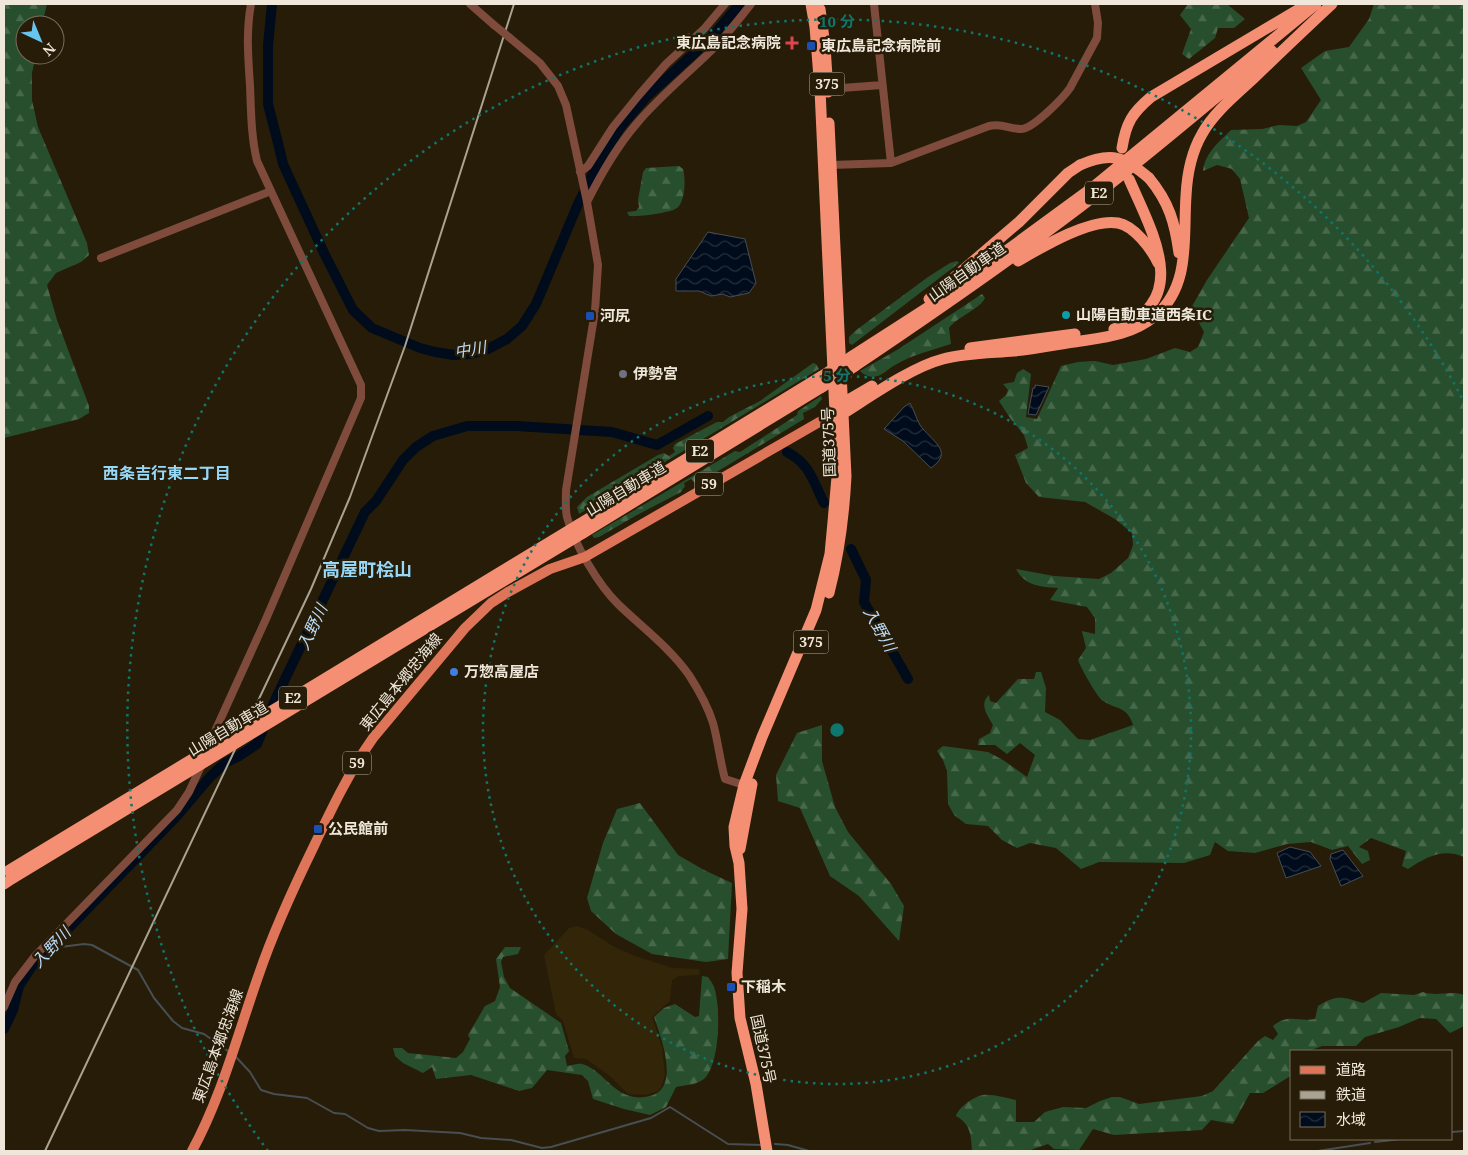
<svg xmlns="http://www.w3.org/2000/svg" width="1468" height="1155" font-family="'Noto Serif','Noto Sans JP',serif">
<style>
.built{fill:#332508}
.forest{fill:url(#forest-firs)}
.water{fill:url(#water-waves);stroke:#474e54}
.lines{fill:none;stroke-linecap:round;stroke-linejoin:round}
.stream{stroke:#474e54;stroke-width:2}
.river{stroke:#000c1b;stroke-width:10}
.minor{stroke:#7e4b3d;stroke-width:8}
.major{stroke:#de7458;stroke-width:10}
.highway{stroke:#f58f74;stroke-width:11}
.rail{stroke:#aaa292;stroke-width:2}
.minor-bridge{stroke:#7e4b3d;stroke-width:8}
.highway-bridge{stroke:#f58f74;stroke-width:11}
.ring{fill:none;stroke:#0f766e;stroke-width:2.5;stroke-dasharray:2.5 5}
.health-dot{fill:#e0444e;stroke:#271c07;stroke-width:2}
.transit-dot{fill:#1a4fb4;stroke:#271c07;stroke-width:2}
.culture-dot{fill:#0f9aa8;stroke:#271c07;stroke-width:2}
.worship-dot{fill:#6b7280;stroke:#271c07;stroke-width:2}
.shop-dot{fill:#3f7fe0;stroke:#271c07;stroke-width:2}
.labels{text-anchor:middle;stroke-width:5;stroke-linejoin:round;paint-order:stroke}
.shield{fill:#271c07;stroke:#b2aa9b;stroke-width:1}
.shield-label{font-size:14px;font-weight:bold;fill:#eee7da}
.poi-label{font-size:15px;font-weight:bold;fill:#eee7da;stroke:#271c07;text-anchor:start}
.street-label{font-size:15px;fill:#eee7da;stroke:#271c07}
.water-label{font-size:16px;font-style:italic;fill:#bcdcf9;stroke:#271c07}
.neighbourhood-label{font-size:16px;font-weight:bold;fill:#96d8f8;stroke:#271c07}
.quarter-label{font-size:18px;font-weight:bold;fill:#96d8f8;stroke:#271c07}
.centre{fill:#0f766e;stroke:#271c07;stroke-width:2.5}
.ring-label{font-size:15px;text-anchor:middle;font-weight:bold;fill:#0f766e;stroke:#271c07;stroke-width:5;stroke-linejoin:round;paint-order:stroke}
</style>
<defs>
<pattern id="forest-firs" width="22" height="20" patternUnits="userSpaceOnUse" patternTransform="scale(1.25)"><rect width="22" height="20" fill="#284f2d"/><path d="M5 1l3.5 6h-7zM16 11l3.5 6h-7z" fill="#48684b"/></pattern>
<pattern id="water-waves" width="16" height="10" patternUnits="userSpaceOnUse" patternTransform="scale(1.25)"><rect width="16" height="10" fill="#000c1b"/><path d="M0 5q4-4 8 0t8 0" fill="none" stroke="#262f3c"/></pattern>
</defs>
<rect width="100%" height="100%" fill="#271c07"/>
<path class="built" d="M577,926l11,4 25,16 22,10 38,12 26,1 1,6 -21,1 -7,4 -2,21 -18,16 10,30 3,28 -4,13 -5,4 -10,3 -18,-1 -18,-18 -24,-17 -12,-1 -11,-37 -7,-7 -12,-59 25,-27z"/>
<path class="forest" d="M4,4h43l-5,21h-17v30h11l-4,18v27l6,27 49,116 2,12 -8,7 -25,11 -9,12 10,35 32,86v7l-10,6 -75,19z
M1188,4h39l18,15 -11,9h-16l-3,10 -26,21 -7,-5 9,-25 -11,-14z
M1374,4h19l3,1 1,-1h67v853c-22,-9 -37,0 -56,12l-6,-3 4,-15 -35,-13 -12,9 9,4 2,9 -8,4 -14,-18 -16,4 -21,-8 -24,2 -32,9 -27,-2 -13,-9 -5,13 -26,8 -85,-1 -18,7 -25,-21 -26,-5 -13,5 -15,-8 -14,-14 -22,-2 -12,-9 -6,-11 -1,-33 -4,-11 -6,-9 6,-5 45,6 15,8 24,17 8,-22 -15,-12 -13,11 -12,-9h-17l1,-6 11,-6 3,-8c-6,-10 -14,-21 -4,-30l1,6 6,2 22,-24h16l2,-7h5l5,16 -1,24 15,8 18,19 12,1 43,-15c-6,-19 -16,-15 -30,-24 -6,-4 -22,-33 -25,-41l8,-12 -4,-17 13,3v-16l-8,-11 -37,-7 8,-12c-17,-1 -33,-2 -42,-19l38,7 45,3 12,-6 17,-15 5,-13 -1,-12 -17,-14 -30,-17 -46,-5 -13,-14 -11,-28 13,-7 -4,-13 -14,-17 -11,-17 7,-6 2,-5 -5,-6 11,-2 3,-9 6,-4 8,5 -5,43 11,2 24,-53 17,-4 17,-1 18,4 33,-6 29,-11 15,4 8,-5 6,-15 -13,-24 16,-28 42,-62 -9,-39 -8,-10 -15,-4 -14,6c2,-18 16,-29 28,-41l31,-1 17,-4 18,1 9,-4 15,-22 -20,-32 24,-17 24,-4 20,-28z
M679,166l4,3c3,10 2,33 -6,39 -7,5 -39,9 -48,8l-2,-4 9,-1 3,-4 -1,-7 5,-28 3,-4z
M957,261l2,2 -107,82 -3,-2v-6l6,-6 73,-54 22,-14z
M982,294l3,4c-6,12 -27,18 -36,30l2,16c-19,6 -39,11 -56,21 -6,3 -11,9 -17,11 -7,2 -13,0 -18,-5l37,-21z
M813,363l3,1 3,5 -5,3 -235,142 -2,-7 10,-10 71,-42 6,-2 5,3 6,-4 -2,-4 2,-4 42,-22h6l6,-5 31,-16z
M821,396l1,3 -7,8 -12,6 1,6 -104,63 -5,1 -4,-4 -7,4 1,3 -4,6 -44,23 -38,22 -5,1 -2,-3 143,-84 5,1 57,-37 1,-4z
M822,725v36l13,46 13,25 43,52 13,22 -5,35 -40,-45 -29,-20 -30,-68 -22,-7 -2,-26 21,-42z
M640,803l38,52 26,15 28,13 -4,76 -22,3 -54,-8 -36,-20 -25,-23 -4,-13 16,-55 14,-34z
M505,947h16l-3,7 -15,3 -2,5 3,15 6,11 51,35 8,28 -4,5 2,10c4,0 11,-3 15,-2 18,5 28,25 45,31 7,3 15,3 23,1 31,-7 11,-59 4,-79l10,-9 11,-4 20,13 4,-1 3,-40 6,1c2,3 5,7 6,10 7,20 6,75 -9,91 -7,7 -20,7 -29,9l-10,20 -16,8 -26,-6 -31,-10 -5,-18 -6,-6 -35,-5 -15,18 -13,3 -48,-16 -35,4 -4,-12 -9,6 -20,-10 -8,-7 -2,-8h9l6,5 48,5 7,-6 7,-13 -2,-4 17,-29 10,-5 5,-14 -4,-28z
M1423,992c14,5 28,-2 41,3v31l-14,7 -14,-14 -16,-1 -21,9 -34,10 -9,9h-34l-13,5h-17v24l-29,18h-13l-17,31 -22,-4 -9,10 -88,5 -21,-6 -14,21 -25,-1 -6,-5 -20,7h-56c-1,-15 -1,-27 -16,-35 3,-9 18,-20 28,-21 9,-1 22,3 32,5v22h18l11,-10 18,-5 23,1 14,-7 12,-4h8l19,7 63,-8 11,-5 45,-50 7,-5 8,4 5,-6 -5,-8c15,-13 25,-4 42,-7l3,-13c19,-12 25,-9 45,-3l18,-10 33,2z"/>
<path class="water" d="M708,232l37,7 11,44 -7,10 -19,4 -7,-3 -12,2 -12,-5h-23v-12z
M1035,385l14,2 -13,28 -8,-1 5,-26h2z
M910,403c4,7 6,15 10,22 11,16 35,26 11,43l-28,-27 -19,-12 20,-22z
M1290,847l20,5 11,14 -35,12 -9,-25z
M1343,850l20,26 -22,10 -11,-27 1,-5z"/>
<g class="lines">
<path class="stream" d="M49,951l4,-3 31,-4 8,1 46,25 16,28 19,23 9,7 22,6 24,17
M236,1057l14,15 11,18 13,4 33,4 27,15 11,1 23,14 11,3 26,-1 55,3 21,5 30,2 31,8 9,-1 100,-29 19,-11 58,37 34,1
M1452,1132l12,-1
M1375,1142l26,-3
M775,1144l13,1 21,6
M1318,1151l52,-8"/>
<path class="river" d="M272,4l-4,41v59l10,39 5,21 42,91 28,55 19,18 48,20 15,4 19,3 17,-1 17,-5 19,-10 15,-13 14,-22 42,-100 25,-50 19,-29 24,-28 65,-59 29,-34
M787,452c23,12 26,29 37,51
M851,549l15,31 -2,22 44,77
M4,1029l9,-19 6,-24 13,-20 144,-149 34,-40 15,-14 14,-7 18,-12 19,-46 89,-186 11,-11 27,-41 13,-13 17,-11 34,-10h50l95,6 45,13 51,-29"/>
<path class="minor" d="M470,4l24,21
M874,4l17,159
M510,38l30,25 18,23 8,19 21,97 11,63 -3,46 -29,179c0,9 -1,19 1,27 7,27 32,69 52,88 24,23 51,43 70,70 9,14 19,32 24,48 5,18 7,38 12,56l22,7
M828,89l54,-4
M831,165l60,-2 98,-37c14,-3 20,3 32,3 12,0 42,-31 49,-41l27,-50 1,-15 -3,-19
M580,172l8,-6 25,-39 26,-32 27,-31 38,-35 21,-25
M587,202c14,-28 30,-56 51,-80 24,-28 53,-51 79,-77 12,-13 23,-27 34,-41
M101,258l170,-67
M206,751l60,-132 95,-221v-13l-104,-224c-6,-25 -6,-51 -7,-76 -2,-28 -4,-54 1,-81
M4,1007l11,-25 20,-26 142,-146 12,-18 13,-28"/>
<path class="major" d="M192,1151c30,-55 46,-118 67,-177 15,-44 34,-85 54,-126 18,-38 36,-76 60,-110l92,-110 26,-25 17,-11 42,-23 35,-12 250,-144"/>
<path class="highway" d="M820,9l5,37 3,46
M829,123l17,353c-2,40 -7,78 -17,117
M1122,148c4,-25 10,-35 29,-51l155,-92
M1149,178c20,24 26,45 30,75
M1018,261c24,-14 72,-43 100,-38 16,3 33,25 40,40
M929,299l90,-77 49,-49 12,-8
M1114,329c80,-27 38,-97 15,-150
M970,348l105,-14
M851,357l84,-54 157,-115 224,-184
M855,366c82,-55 163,-111 241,-171 60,-46 118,-96 176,-144
M840,408l3,-5 29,-17
M838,413h6c27,-17 68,-46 99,-54 23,-6 48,-6 71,-8 22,-2 45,-7 67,-10 27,-4 52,-7 74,-25 36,-30 28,-78 31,-120 1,-21 5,-43 16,-62 12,-22 35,-40 53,-57 26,-25 51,-49 77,-73
M578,525l244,-149
M583,533l239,-146
M740,849l12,-65
M4,884l9,-6
M767,1151l-11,-67 -16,-66 -3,-45 5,-64 -3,-46 -4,-17 -1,-19 10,-42 18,-48 54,-127 14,-56 3,-32 4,-45 -2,-64 -15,-323 -5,-63 -4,-23"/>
<path class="rail" d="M45,1151l266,-562 39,-92 55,-151 109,-342"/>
<path class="minor-bridge" d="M494,25l16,13"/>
<path class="highway-bridge" d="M1080,165c32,-14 44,-8 69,13
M822,376l29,-19
M822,387l33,-21
M8,871l570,-346
M13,878l570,-345"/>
</g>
<g class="ring">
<circle cx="837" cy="730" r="354"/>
<path d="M268 1151A708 708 0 1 1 1462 398"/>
</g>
<path class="health-dot" d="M789.5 35.5h5v5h5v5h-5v5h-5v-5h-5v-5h5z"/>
<g class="transit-dot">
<rect x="806" y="41" width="10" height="10" rx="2.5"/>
<rect x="585" y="311" width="10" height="10" rx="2.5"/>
<rect x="313" y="824" width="10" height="10" rx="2.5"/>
<rect x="726" y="982" width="10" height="10" rx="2.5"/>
</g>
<circle class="culture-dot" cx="1066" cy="315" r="5"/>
<circle class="worship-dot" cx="623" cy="374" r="5"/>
<circle class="shop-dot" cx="454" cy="672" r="5"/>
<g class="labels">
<g class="shield">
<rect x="809.5" y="72.5" width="35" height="23" rx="4"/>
<rect x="1085" y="181.5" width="28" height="23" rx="4"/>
<rect x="686" y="439.5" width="28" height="23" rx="4"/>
<rect x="695" y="472.5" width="28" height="23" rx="4"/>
<rect x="793.5" y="630.5" width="35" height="23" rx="4"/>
<rect x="279" y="686.5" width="28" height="23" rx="4"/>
<rect x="343" y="751.5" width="28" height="23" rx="4"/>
</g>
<g class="shield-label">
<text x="827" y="89">375</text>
<text x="1099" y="198">E2</text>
<text x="700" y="456">E2</text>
<text x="709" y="489">59</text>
<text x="811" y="647">375</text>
<text x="293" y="703">E2</text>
<text x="357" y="768">59</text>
</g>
<g class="poi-label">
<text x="781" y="48" text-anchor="end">東広島記念病院</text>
<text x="821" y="51">東広島記念病院前</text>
<text x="1076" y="320">山陽自動車道西条IC</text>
<text x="600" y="321">河尻</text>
<text x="633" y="379">伊勢宮</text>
<text x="464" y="677">万惣高屋店</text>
<text x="328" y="834">公民館前</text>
<text x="741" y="992">下稲木</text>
</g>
<g class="street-label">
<text transform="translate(967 272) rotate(-35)" y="5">山陽自動車道</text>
<text transform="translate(829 442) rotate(-92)" y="5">国道375号</text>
<text transform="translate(626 489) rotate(-31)" y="5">山陽自動車道</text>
<text transform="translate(401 682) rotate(-51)" y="5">東広島本郷忠海線</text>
<text transform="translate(228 729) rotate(-31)" y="5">山陽自動車道</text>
<text transform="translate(218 1046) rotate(-70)" y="5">東広島本郷忠海線</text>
<text transform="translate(763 1049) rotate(78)" y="5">国道375号</text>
</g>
<g class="water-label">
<text transform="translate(470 349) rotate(-9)" y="6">中川</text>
<text transform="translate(312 627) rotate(-65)" y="6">入野川</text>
<text transform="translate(880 629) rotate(61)" y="6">入野川</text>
<text transform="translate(51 947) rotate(-47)" y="6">入野川</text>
</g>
<g class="neighbourhood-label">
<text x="167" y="479">西条吉行東二丁目</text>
</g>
<g class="quarter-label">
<text x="367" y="576">高屋町桧山</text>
</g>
</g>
<circle cx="837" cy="730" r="8" class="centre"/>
<g class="ring-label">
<text x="837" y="27">10 分</text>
<text x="837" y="381">5 分</text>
</g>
<rect width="1468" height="1155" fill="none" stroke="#eee7da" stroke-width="10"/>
<rect x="1290" y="1050" width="162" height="90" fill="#271c07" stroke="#776d5b"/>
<rect x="1300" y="1066" width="25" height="8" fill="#de7458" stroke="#776d5b"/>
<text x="1336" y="1075" font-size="15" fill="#eee7da">道路</text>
<rect x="1300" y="1091" width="25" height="8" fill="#aaa292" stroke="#776d5b"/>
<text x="1336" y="1100" font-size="15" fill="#eee7da">鉄道</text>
<rect x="1300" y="1112" width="25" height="15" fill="url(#water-waves)" stroke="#776d5b"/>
<text x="1336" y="1125" font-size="15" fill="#eee7da">水域</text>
<g transform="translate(40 40) rotate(136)"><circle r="24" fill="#271c07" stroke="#776d5b"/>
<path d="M0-4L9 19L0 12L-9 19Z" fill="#66c4ef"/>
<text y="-8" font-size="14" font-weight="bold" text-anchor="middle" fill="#eee7da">N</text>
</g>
</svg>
